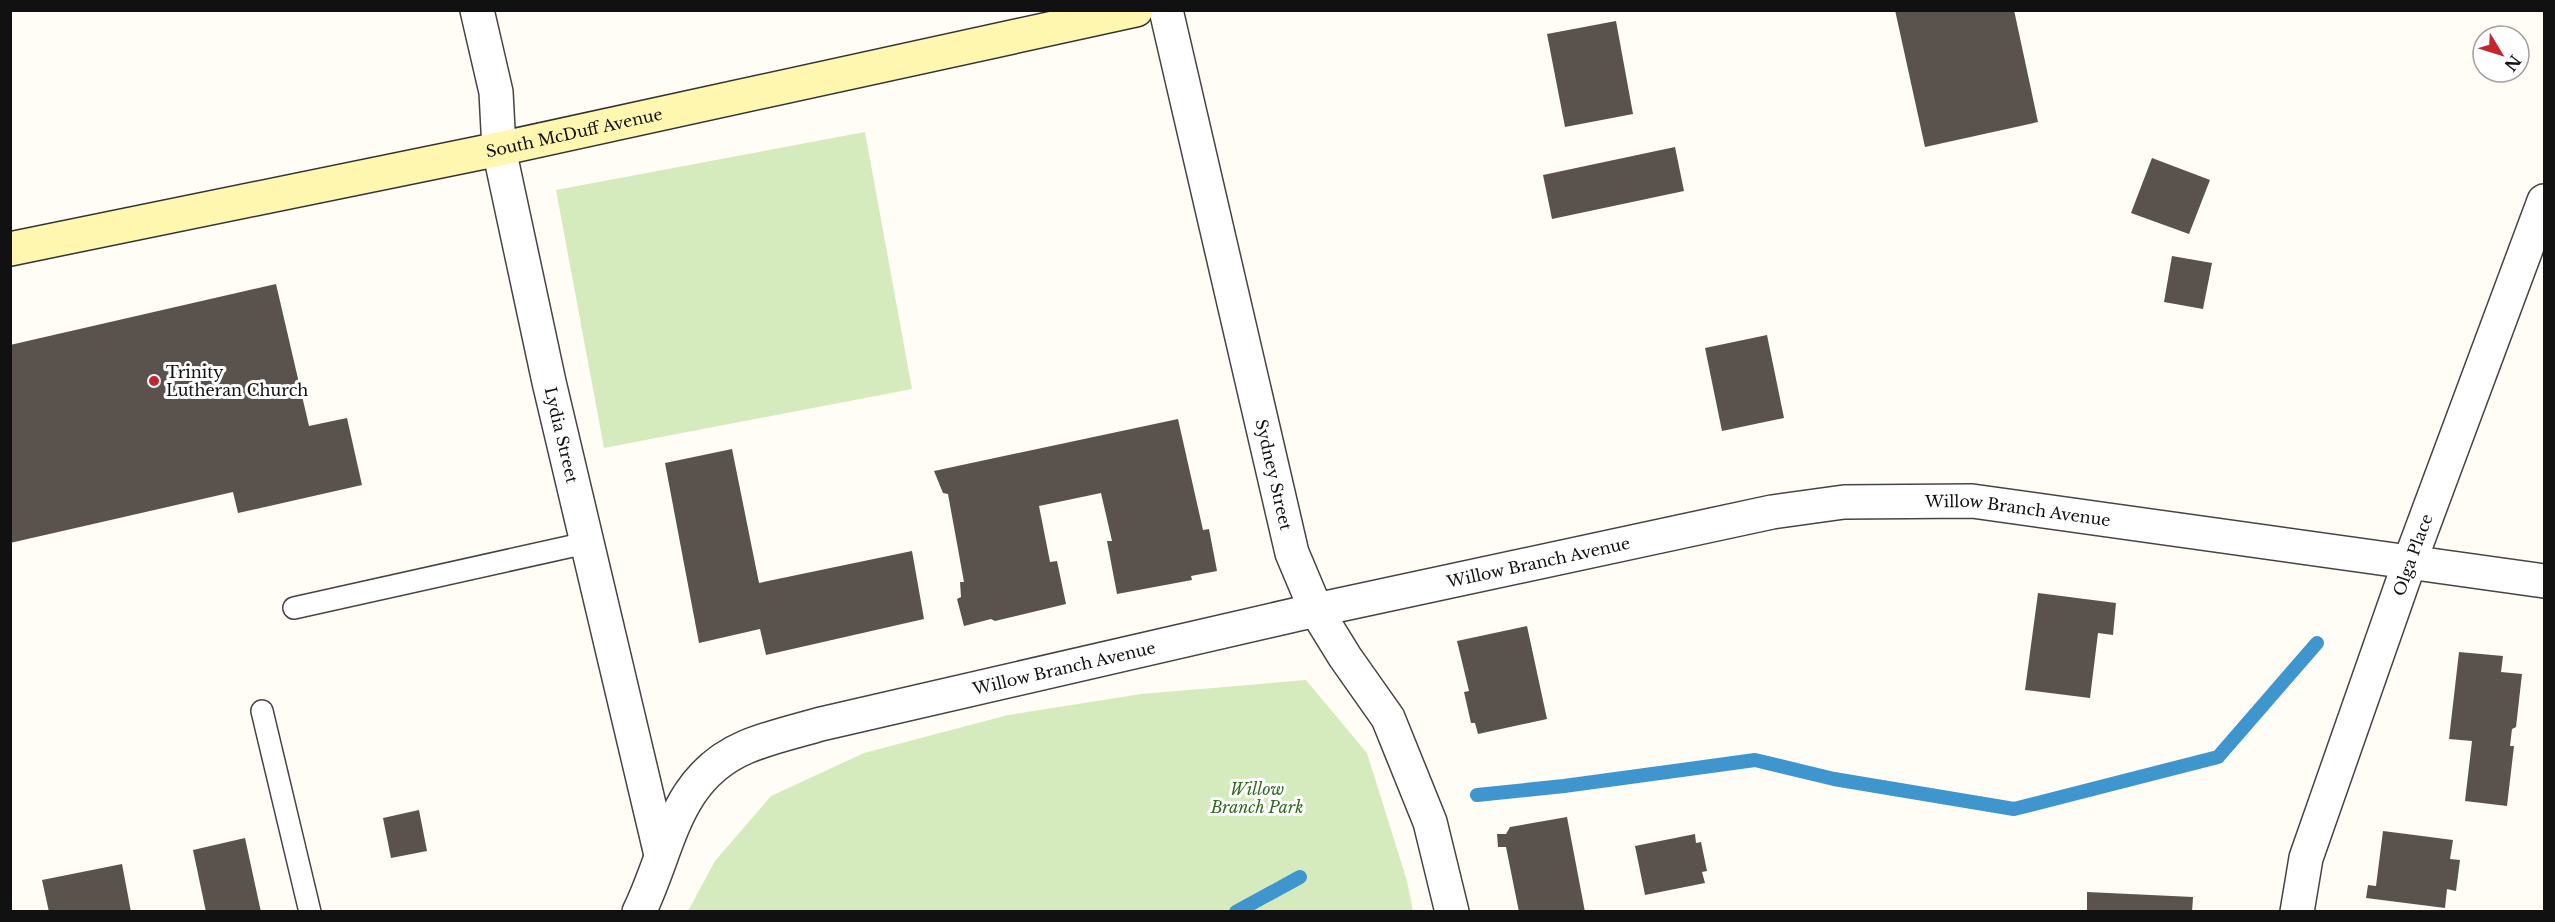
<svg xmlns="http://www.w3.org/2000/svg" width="2555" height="922" font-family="'Libre Baskerville',serif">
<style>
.green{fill:#d5ebbd}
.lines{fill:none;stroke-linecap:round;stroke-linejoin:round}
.stream{stroke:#3f96cf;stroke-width:14}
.building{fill:#5a524d}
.lane-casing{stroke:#444;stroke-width:24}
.street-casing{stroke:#444;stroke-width:36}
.secondary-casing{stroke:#333;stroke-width:36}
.lane{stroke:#fff;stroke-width:21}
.street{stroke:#fff;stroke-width:33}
.secondary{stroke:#fff6b0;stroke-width:33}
.poi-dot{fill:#c4262e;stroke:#fff;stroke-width:2}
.labels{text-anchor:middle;stroke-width:6;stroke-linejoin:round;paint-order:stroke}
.street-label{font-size:16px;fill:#111;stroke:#fff}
.poi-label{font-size:16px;fill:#111;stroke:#fff;text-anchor:start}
.park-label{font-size:16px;font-style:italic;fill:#2f6b1f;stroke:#fff}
</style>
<rect width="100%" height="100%" fill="#fffdf5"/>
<path class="green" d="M865,132l47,257 -308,59 -48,-258z
M1306,680l61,73 40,128 6,30h-725l27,-50 56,-65 93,-43 144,-38 133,-21z"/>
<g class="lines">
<path class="stream" d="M1477,795l87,-9 191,-26 79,19 180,30 204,-52 99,-114
M1236,912l64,-35"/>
</g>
<path class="building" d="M1895,10h119l24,112 -113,25z
M1616,21l17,93 -68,13 -18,-93z
M1675,147l9,44 -132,28 -9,-44z
M2152,158l58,22 -21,54 -58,-21z
M2172,256l40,7 -9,46 -39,-7z
M276,284l33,142 38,-8 15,67 -124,28 -5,-21 -223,51v-198z
M1767,335l17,83 -62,13 -17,-83z
M1178,419l25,111 6,-1 8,42 -26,5 1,4 -75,14 -10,-53h5l-11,-48 -62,13 11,56 7,-1 9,43 -71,17 -4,-2 -27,7 -7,-27 4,-2 -1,-15h4l-16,-88 -5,-1 -9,-22z
M732,449l27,134 153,-32 12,68 -158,36 -6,-26 -61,14 -34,-180z
M2038,593l78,10 -3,32 -15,-2 -8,65 -65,-8z
M1527,626l20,93 -69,15 -3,-11h-4l-7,-31 5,-1 -12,-50z
M2459,652l44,4 -2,16 21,2 -6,53 -4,2 -2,17h4l-7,60 -42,-5 7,-60 -23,-2z
M419,810l8,41 -36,7 -8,-40z
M1567,817l18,95h-66l-13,-65h-8l-1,-13h9l4,-7z
M2383,831l70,9 -3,19 10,1 -4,31 -9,-2 -2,19 -79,-10 2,-13 8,1z
M1695,834l1,9 5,-1 6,29 -5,1 3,11 -60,12 -10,-49z
M245,838l16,74h-55l-13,-62z
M122,864l9,48h-82l-7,-32z
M2087,892l106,5 -1,15h-105z"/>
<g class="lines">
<defs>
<path id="lane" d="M294,608l292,-65
M262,711l48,201"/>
<g id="street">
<path id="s1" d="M477,10l19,82 3,57 50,233 112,473"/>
<path id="s2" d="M1166,10l126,543 24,57 29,47 43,61 42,104 22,90"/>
<path id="s3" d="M639,912c31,-63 34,-134 107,-165 24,-10 51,-16 75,-23l495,-114 456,-98 72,-10 128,-1 572,80"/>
<path id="s4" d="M2297,912l9,-54 104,-297 134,-360"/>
</g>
<g id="secondary">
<path id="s5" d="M10,249l489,-100 637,-139"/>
</g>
</defs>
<use href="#lane" class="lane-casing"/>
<use href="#street" class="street-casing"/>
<use href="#secondary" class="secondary-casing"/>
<use href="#lane" class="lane"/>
<use href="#street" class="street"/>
<use href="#secondary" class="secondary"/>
</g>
<circle class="poi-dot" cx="154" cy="381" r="6"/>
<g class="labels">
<g class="street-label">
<text dy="6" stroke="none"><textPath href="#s5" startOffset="576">South McDuff Avenue</textPath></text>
<text dy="6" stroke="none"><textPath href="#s1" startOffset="434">Lydia Street</textPath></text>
<text dy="6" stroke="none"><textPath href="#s2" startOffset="477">Sydney Street</textPath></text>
<text dy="6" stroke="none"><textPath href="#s3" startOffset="1503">Willow Branch Avenue</textPath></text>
<text dy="6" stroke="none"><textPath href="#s4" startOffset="376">Olga Place</textPath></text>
<text dy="6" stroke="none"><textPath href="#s3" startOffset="1017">Willow Branch Avenue</textPath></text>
<text dy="6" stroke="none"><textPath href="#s3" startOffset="531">Willow Branch Avenue</textPath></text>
</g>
<g class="poi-label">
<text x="166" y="378">Trinity<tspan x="166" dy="18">Lutheran Church</tspan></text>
</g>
<g class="park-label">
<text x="1257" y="795">Willow<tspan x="1257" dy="18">Branch Park</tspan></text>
</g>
</g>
<rect width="2555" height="922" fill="none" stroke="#111111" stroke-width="24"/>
<g transform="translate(2501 54) rotate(128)"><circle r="28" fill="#ffffff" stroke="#a0a0a0" stroke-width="1.5"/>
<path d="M0-4.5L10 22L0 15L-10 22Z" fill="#c4262e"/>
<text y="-9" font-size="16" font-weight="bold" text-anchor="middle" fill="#111111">N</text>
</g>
</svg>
